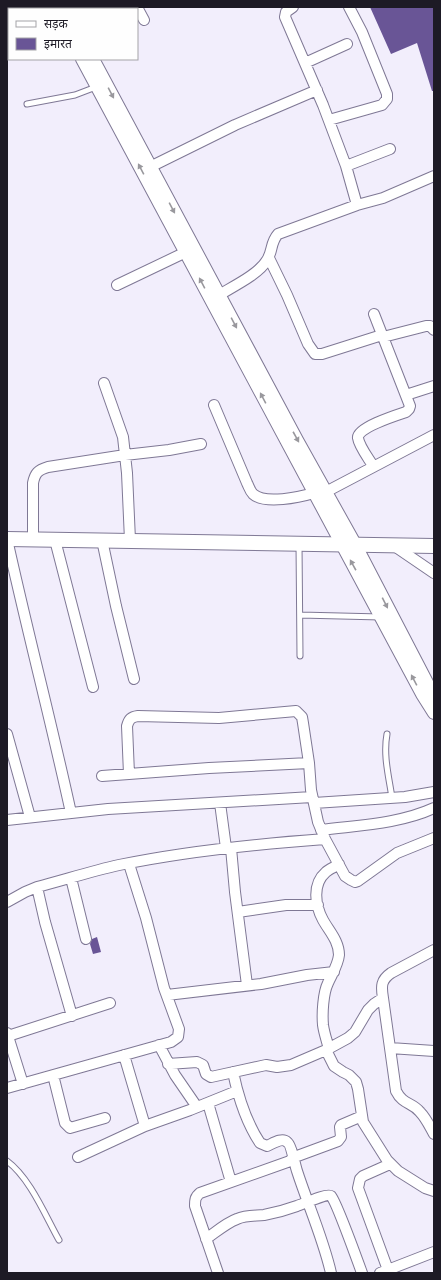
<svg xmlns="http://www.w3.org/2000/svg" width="441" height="1280" font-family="'Space Grotesk','Noto Sans Devanagari',sans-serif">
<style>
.building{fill:#695596}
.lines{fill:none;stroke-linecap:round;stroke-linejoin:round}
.service-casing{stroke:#7f7895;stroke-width:7}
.minor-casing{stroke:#7f7895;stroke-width:12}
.tertiary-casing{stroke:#7f7895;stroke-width:14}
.secondary-casing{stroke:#7f7895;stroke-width:16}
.service{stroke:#fff;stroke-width:5}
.minor{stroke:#fff;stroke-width:10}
.tertiary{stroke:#fff;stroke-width:12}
.secondary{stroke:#fff;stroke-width:14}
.oneway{fill:#99989d}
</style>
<rect width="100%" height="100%" fill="#f2eefc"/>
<path class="building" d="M370,7h64v84h-2l-15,-48 -26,11z
M97,937l4,15 -8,2 -3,-10 2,-5z"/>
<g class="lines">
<defs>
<path id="service" d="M7,51l2,-1
M27,104l48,-9 21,-8
M299,544l1,112
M300,615l81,2
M387,734c-4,22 2,43 5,64
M7,1161c23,17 38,54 52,79"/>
<path id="minor" d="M137,7l7,13
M293,7l-7,5 -1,5 38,88 23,61 11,39
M305,63l42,-19
M329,120l53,-15 5,-6v-5l-25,-62 -13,-25
M346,166l44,-17
M150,167l85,-42 82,-35
M269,258l18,37 21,49 7,10h7l60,-19
M117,285l69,-33
M219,295c15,-9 40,-21 48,-35 6,-9 3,-17 11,-26l79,-29 26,-7 51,-22
M383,337l43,-11h4l4,4
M104,383l19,54 4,36 3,67
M406,395l28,-9
M214,405l33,78c2,4 3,8 6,11 12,11 47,3 61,-1
M373,466c-4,-7 -14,-20 -15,-28 -2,-10 39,-23 48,-26l3,-3 1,-3 -36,-92
M320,495l114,-60
M7,539c20,91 44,182 64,274
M33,539v-56c2,-10 5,-13 15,-16l77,-12 44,-5 32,-6
M55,540l38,147
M102,540l14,66 18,73
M393,545l41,28
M7,734l23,83
M129,774l-2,-48c2,-7 4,-9 11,-10l81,2 77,-7 6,6 1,6 6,40 2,27 7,32 7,17 20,37 6,4 4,2 3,-1 39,-28 37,-15
M102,776l107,-8 100,-5
M220,803l6,45
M314,803l91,-6 29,-5
M7,820l101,-11 204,-12
M321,830c38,-5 78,-6 113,-22
M231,848l4,44 12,93
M71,878l15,61
M37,887l8,35 27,94
M7,902l18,-10 12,-5c27,-7 55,-16 82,-22 68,-14 137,-21 206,-26
M238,912l48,-7h32
M434,950l-43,23c-10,7 -10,13 -8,25l13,93c7,14 16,11 24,21 6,6 10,15 14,22
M167,995l94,-11 46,-9 27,-3
M7,1033l16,51
M8,1036l102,-33
M159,1045l16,30 22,32
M390,1048l44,3
M329,1049c-2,-8 -5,-16 -6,-24 -1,-11 0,-32 5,-42 4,-9 10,-18 11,-28 0,-14 -10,-24 -16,-35 -8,-15 -11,-36 3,-48 3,-3 9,-5 13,-8
M326,1050l8,16 9,6 6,3 7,7 2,7 5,33 24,38 11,11 27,17 9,3
M124,1055l21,71
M168,1064l29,-2 6,3 3,9 5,3 55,-12 11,2 14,-2 35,-15 22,-12 7,-6 13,-22 6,-6 9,-6
M233,1072c5,24 13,50 27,71l7,3c5,-2 15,-9 20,-4 4,2 8,23 10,29 11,34 26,67 34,102
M53,1075l12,48 5,5 35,-10
M7,1088l164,-46 7,-5 1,-8 -15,-41 -18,-70 -17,-54
M208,1103l23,79
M78,1157l67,-31 45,-16 47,-19
M292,1158l46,-17 3,-4 -1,-10 1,-2 21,-9
M206,1239c10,-7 20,-16 31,-20 9,-4 18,-3 27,-4 11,-2 22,-5 33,-9 6,-2 30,-13 34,-10 5,5 27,66 31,77
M388,1270l-30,-82 2,-9 3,-3 27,-12
M218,1273l-23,-67c0,-6 0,-9 5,-13l93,-33
M380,1273l54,-21"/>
<path id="tertiary" d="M54,7l1,2
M66,7l1,2
M82,59l340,635 12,19
M93,59l204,381 58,104 79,152"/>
<path id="secondary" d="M7,539l427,7"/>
</defs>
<use href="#service" class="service-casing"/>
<use href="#minor" class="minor-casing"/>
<use href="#tertiary" class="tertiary-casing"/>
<use href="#secondary" class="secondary-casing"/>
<use href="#service" class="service"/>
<use href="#minor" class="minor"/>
<use href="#tertiary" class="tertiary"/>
<use href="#secondary" class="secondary"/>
</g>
<defs><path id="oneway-solid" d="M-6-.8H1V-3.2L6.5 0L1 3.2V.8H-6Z"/></defs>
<g class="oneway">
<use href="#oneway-solid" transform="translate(111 93) rotate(62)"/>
<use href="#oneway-solid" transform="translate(141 169) rotate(-118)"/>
<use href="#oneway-solid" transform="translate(172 208) rotate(62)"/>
<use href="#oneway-solid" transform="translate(202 283) rotate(-118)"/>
<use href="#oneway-solid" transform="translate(234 323) rotate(62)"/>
<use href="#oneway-solid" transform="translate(263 398) rotate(-118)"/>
<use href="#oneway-solid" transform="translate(296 437) rotate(61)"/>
<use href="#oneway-solid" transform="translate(353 565) rotate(-119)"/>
<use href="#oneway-solid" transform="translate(385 603) rotate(63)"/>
<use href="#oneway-solid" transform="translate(414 680) rotate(-118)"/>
</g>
<rect width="441" height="1280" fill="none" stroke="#1d1a25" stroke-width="16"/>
<rect x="8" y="8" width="130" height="52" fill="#fefefe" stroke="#a4a3a7"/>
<rect x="16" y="21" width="20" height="6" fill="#ffffff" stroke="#a4a3a7"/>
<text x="44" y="28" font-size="12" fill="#1d1a25">सड़क</text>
<rect x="16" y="38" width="20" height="12" fill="#695596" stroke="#a4a3a7"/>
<text x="44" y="48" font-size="12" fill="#1d1a25">इमारत</text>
</svg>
